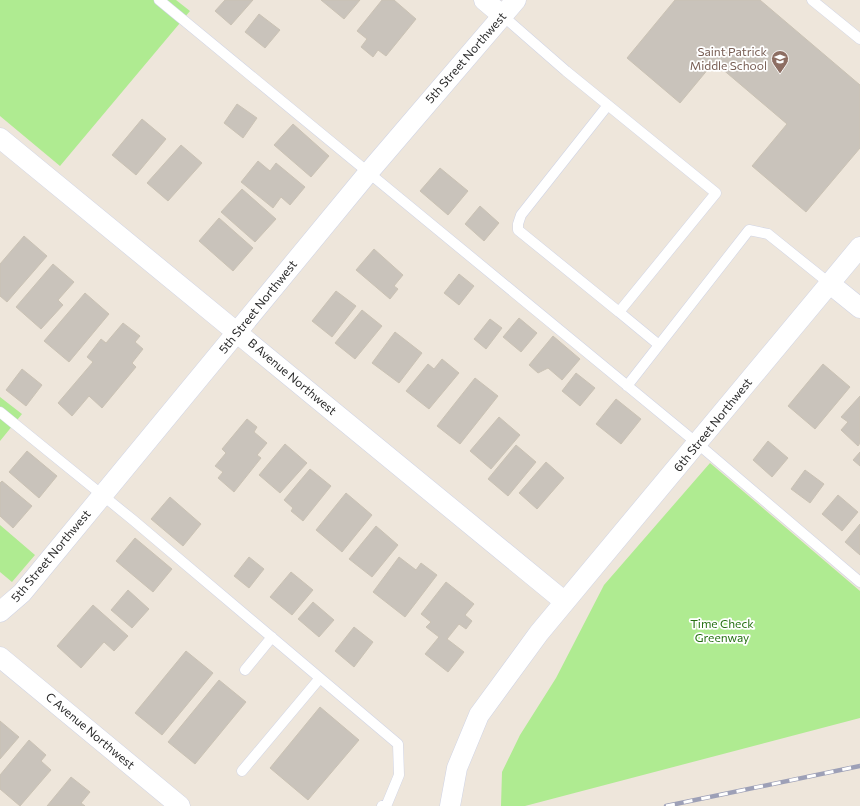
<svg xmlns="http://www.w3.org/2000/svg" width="860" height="806" font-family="Commissioner,sans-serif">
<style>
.green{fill:#afeb91}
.building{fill:#c9c3bb;stroke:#cac2b4}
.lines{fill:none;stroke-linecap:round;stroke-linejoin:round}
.service-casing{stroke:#d0d4e5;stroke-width:11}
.minor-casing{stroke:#d0d4e5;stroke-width:21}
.service{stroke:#fff;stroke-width:10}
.minor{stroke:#fff;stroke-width:20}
.rail-casing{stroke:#9da0b7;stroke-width:4.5}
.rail{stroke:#fff;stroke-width:3;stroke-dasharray:9;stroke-linecap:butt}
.labels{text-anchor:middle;stroke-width:3.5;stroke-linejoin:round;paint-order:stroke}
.education-label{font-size:12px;fill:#785e54;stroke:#fff;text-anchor:end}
.street-label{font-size:12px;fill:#2b2b2b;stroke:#fff}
.park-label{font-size:12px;fill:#257012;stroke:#fff}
</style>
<rect width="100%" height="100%" fill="#eee6db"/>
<path class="green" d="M0,0h176l14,11 -130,155 -60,-50z
M0,397l22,17 -22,27z
M710,463l150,128v127l-335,88h-24l1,-34 18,-37 36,-57 48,-93z
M0,525l35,30 -23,27 -12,-10z"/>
<path class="building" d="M225,0h28l-22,25 -16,-14z
M321,0h39l-16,19z
M382,0h12l22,19 -30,37 -8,-6 -5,7 -12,-10 6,-8 -10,-8z
M675,0h85l100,85v63l-54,64 -54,-46 35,-42 -73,-62 -34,41 -53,-45z
M259,14l21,16 -15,18 -20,-16z
M237,104l20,14 -14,20 -19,-15z
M142,119l24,20 -30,36 -24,-20z
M293,124l36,32 -18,21 -37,-32z
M181,145l21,18 -34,38 -21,-18z
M258,161l12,10 6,-8 29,24 -15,18 -9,-8 -8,11 -32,-26z
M440,168l28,23 -20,24 -28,-24z
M242,189l34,30 -21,23 -34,-30z
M480,206l19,17 -15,18 -19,-17z
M219,218l34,30 -20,23 -34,-30z
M24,236l23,20 -40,46 -7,-6v-32z
M374,249l29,26 -9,11 4,3 -8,10 -34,-29z
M53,264l21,18 -16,18 5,5 -22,24 -25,-22z
M459,274l15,12 -15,19 -15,-12z
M336,291l20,15 -24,31 -20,-16z
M85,293l24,21 -40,48 -25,-21z
M362,310l20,16 -27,33 -20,-16z
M519,318l18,15 -16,19 -18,-15z
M490,319l12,9 -16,21 -12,-10z
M123,323l17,13 -5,6 8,7 -11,14 4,4 -34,41 -13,-12 -17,20 -14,-13 35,-41 -6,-5 14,-18 5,4z
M395,332l27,21 -23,30 -27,-20z
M553,336l27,23 -18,21 -14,-12 -10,5 -9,-8z
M442,359l17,14 -30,36 -23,-18 22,-27 6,5z
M823,364l27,23 -35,42 -27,-23z
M22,369l20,16 -16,21 -20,-16z
M576,373l19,15 -15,18 -18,-15z
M475,378l23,18 -38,48 -23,-18z
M860,396v47l-2,3 -17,-16 7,-8 -7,-5z
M616,399l25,20 -20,25 -25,-20z
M499,417l21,18 -29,34 -21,-18z
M247,419l10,8 -3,5 13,11 -10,12 4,3 -27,34 -16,-14 5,-6 -8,-6 11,-13 -4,-4z
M768,441l20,17 -16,19 -19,-17z
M285,444l22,19 -27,30 -21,-18z
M516,445l20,17 -28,34 -20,-17z
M27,451l30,25 -18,22 -30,-26z
M860,452v14l-7,-6z
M546,462l18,16 -27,31 -18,-16z
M310,469l21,17 -28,35 -12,-10 2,-3 -9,-8z
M805,470l19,14 -14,19 -19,-14z
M2,481l30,25 -19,22 -13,-12v-33z
M346,493l26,22 -30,37 -26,-22z
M838,495l20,17 -16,19 -20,-17z
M170,497l31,27 -18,22 -32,-27z
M860,524v31l-15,-13z
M376,526l22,19 -26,32 -23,-18z
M135,538l37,31 -19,23 -37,-31z
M249,557l15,12 -15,19 -15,-12z
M399,557l17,13 5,-7 16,12 -32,42 -32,-25z
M291,572l22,18 -21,25 -22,-18z
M446,582l28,22 -9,11 7,6 -6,8 -7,-5 -12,15 17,13 -16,20 -23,-18 14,-17 -13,-10 5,-5 -10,-8z
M128,590l21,19 -17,19 -21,-18z
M313,602l21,18 -15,17 -21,-18z
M93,605l35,31 -14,15 -10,-9 -23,26 -24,-22z
M354,627l19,15 -19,25 -19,-16z
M186,651l27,22 -51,62 -27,-22z
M219,680l27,22 -51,62 -27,-22z
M320,707l39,33 -51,60 -38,-32z
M0,721l19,16 -19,22z
M29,740l17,15 -5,6 10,9 -31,36 -20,-17v-14z
M71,777l19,15 -9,11 4,3h-38z"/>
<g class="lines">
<defs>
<path id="service" d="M159,0l539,444 162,138
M812,0l48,39
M503,16l63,55 150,122 -97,119 40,33
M608,105l-87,110 -3,9v6l101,82
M627,386l122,-156 19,4 61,49
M0,412l133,108 265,224 1,31 -12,29 -5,2
M245,670l27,-33
M242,771l78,-93"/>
<path id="minor" d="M484,0l19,16
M0,138l565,464
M829,283l31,25
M0,612l22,-19 346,-420 148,-173
M0,657l180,149
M450,806l7,-38 22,-53 60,-82 321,-386"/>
</defs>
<use href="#service" class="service-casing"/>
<use href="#minor" class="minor-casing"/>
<use href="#service" class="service"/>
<use href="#minor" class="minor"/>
<defs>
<path id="rail" d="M666,806l194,-40"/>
</defs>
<use href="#rail" class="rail-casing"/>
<use href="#rail" class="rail"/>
</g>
<defs>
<symbol id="school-pin" viewBox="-11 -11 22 30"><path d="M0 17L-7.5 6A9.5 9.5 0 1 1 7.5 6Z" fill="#8d6e63" stroke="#fff"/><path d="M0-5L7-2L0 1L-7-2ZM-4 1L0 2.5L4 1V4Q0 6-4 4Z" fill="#fff"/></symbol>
</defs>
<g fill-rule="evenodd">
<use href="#school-pin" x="770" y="49" width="20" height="27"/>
</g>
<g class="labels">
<g class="education-label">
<text x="767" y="56">Saint Patrick<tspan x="767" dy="14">Middle School</tspan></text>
</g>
<g class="street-label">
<text transform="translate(466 58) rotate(-49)" y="4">5th Street Northwest</text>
<text transform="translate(258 307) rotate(-51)" y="4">5th Street Northwest</text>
<text transform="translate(292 377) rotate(40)" y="4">B Avenue Northwest</text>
<text transform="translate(713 425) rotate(-51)" y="4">6th Street Northwest</text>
<text transform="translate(51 556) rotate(-50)" y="4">5th Street Northwest</text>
<text transform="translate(90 731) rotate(40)" y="4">C Avenue Northwest</text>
</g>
<g class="park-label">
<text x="722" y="628">Time Check<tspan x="722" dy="14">Greenway</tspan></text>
</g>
</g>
</svg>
